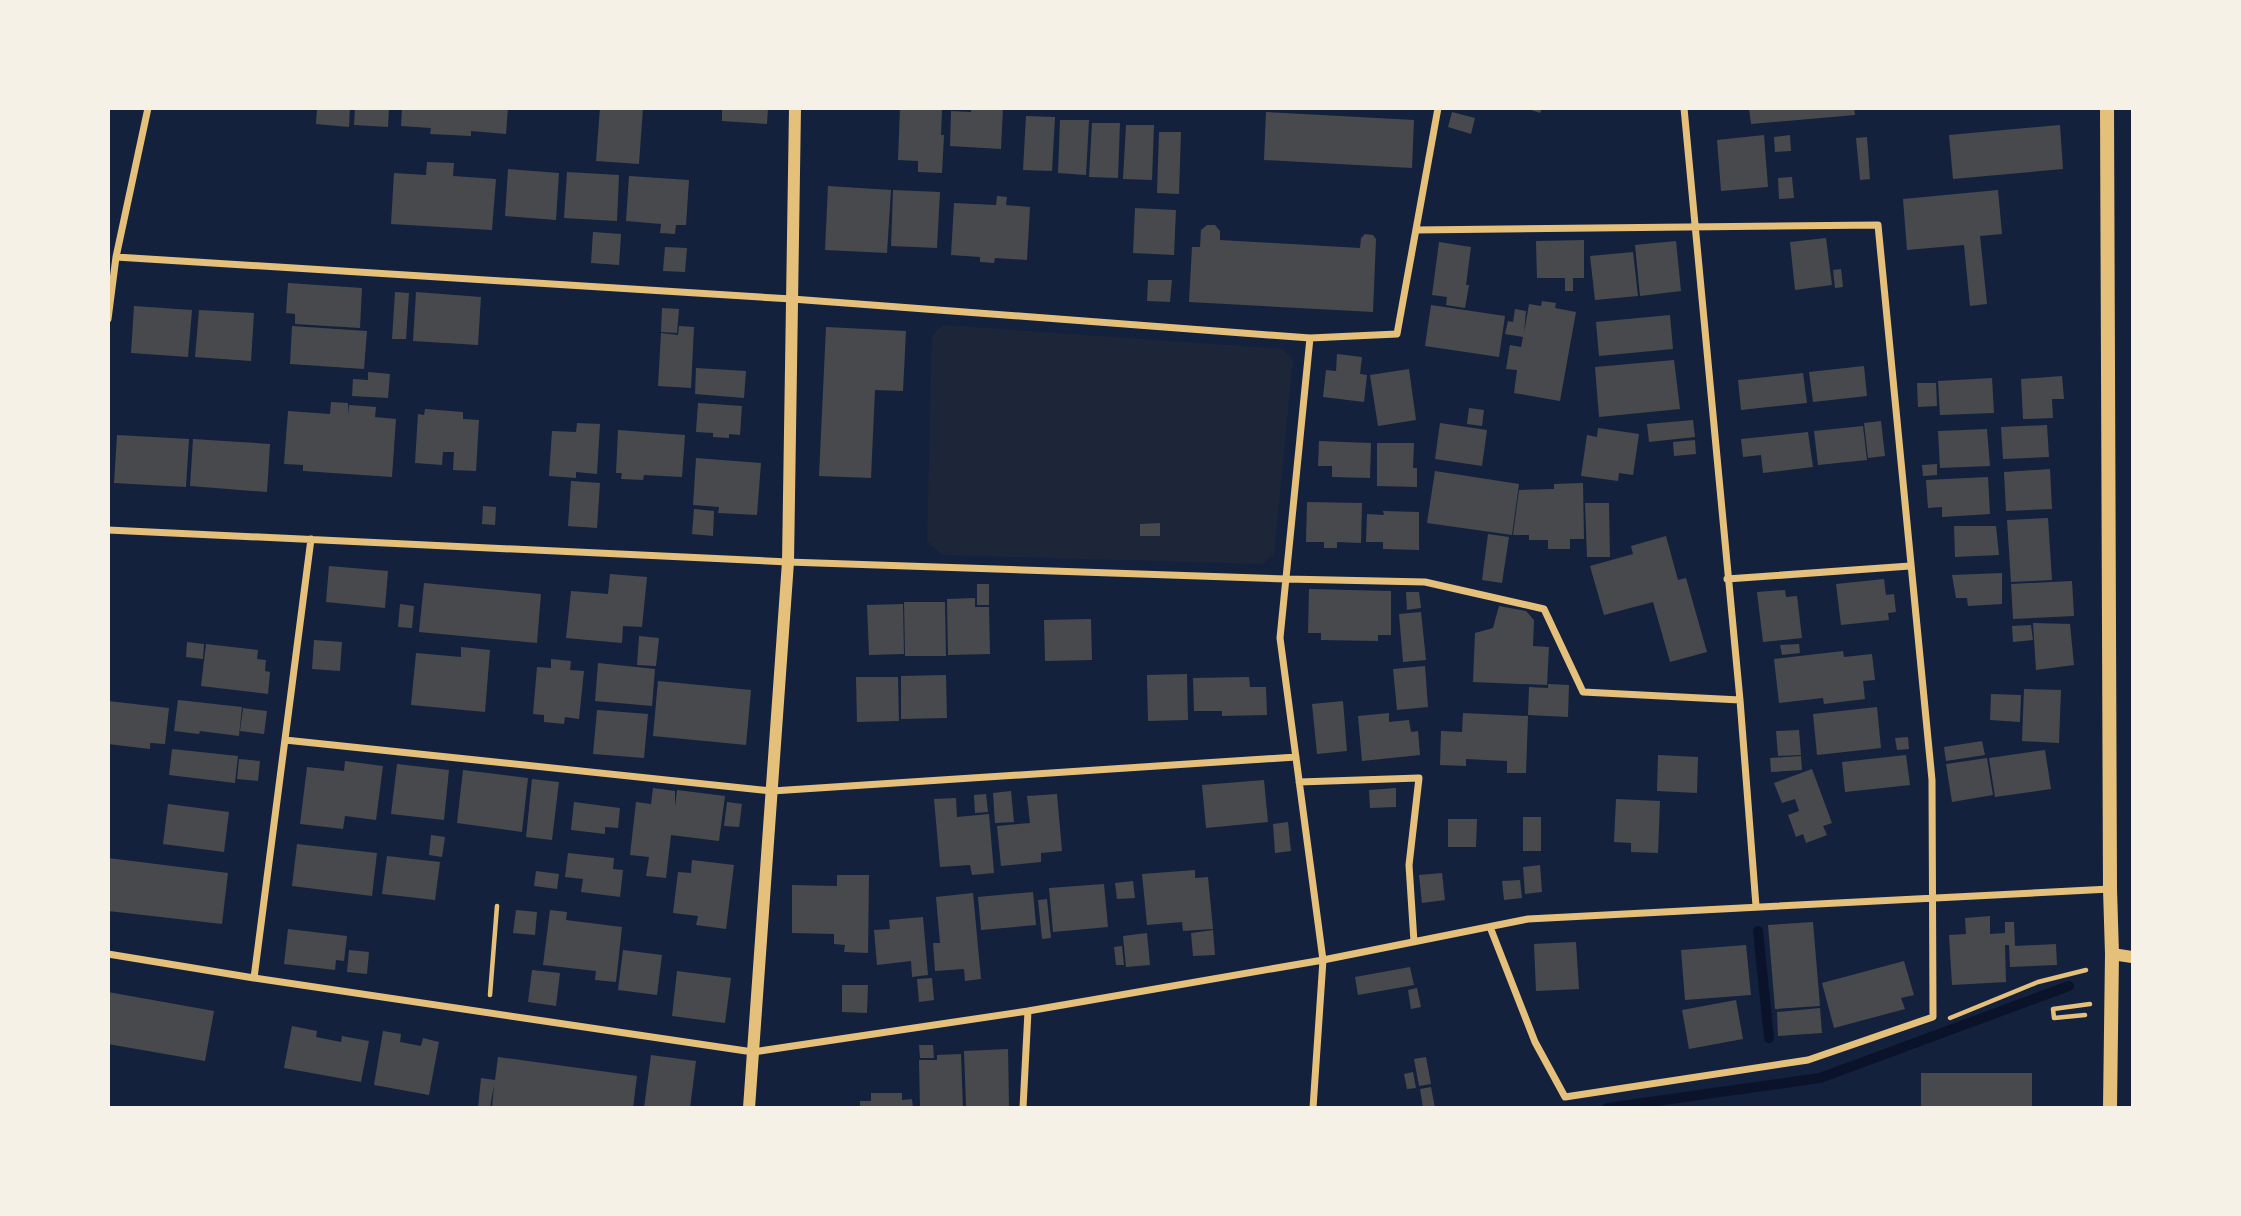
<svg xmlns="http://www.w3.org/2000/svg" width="2241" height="1216" font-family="Roboto,sans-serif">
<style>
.green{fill:#1d2539}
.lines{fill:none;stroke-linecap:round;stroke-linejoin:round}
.stream{stroke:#0b132b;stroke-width:10}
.building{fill:#48494c}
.path{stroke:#e5c07b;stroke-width:4.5}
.minor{stroke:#e5c07b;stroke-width:7}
.tertiary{stroke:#e5c07b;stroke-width:12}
.secondary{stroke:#e5c07b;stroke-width:14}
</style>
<rect width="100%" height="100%" fill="#14213d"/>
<path class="green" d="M943,325l340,24 10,11 -19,194 -11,10 -321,-9 -15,-14 5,-205z"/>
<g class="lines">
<path class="stream" d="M1758,931l11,107
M1607,1108l213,-30 249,-92"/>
</g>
<path class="building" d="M317,108h33l-1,19 -33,-3z
M355,108h34l-1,19 -34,-2z
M402,108h106l-2,26 -35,-3v5l-41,-2 1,-6 -30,-2z
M600,108h43l-4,56 -43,-3z
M722,108h46l-1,16 -45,-3z
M900,108l42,2 -1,25h3l-2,38 -24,-1v-11l-20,-1z
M971,108h32l-2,41 -51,-3 1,-35 20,1z
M1525,108h17l-2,5z
M1749,108h105l1,7 -104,9z
M1266,112l148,8 -2,48 -148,-8z
M1452,112l23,6 -4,16 -23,-7z
M1026,116l29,1 -3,54 -29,-1z
M1060,120h29l-3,55 -28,-2z
M1092,123h28l-2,55 -29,-1z
M1126,125h28l-2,55 -29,-1z
M2060,125l3,44 -110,10 -4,-44z
M1159,132h22l-2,62 -22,-1z
M1764,135l4,52 -47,4 -4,-51z
M1790,135l1,16 -16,1 -1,-15z
M1867,137l3,42 -10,1 -4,-42z
M427,162l27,1 -1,13 43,3 -4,51 -101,-6 3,-51 32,2z
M508,169l51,4 -3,47 -51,-4z
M567,172l52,3 -2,46 -53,-3z
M629,176l60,4 -3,45h-10l-1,9 -15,-1 1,-9 -35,-3z
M1792,177l2,21 -15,1 -1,-21z
M828,186l63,4 -4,63 -62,-3z
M893,190l47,2 -3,56 -46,-2z
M1998,190l4,44 -22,2 7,68 -17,2 -6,-61 -57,5 -4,-51z
M997,196l10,1 -1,8 24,2 -3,53 -32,-2 -1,5 -14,-1v-5l-29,-2 3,-52 42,2z
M1135,208l41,2 -2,45 -41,-2z
M1207,225h8l5,6v9l140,8 1,-10 4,-4 8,1 3,4 -3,73 -184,-10 3,-55h8l1,-17z
M593,232l28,2 -2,31 -28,-2z
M1826,238l6,47 -37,5 -5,-48z
M1584,240v38h-11v13h-8v-13h-28l-1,-37z
M1676,241l5,50 -41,5 -5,-51z
M1439,242l32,5 -5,38h3l-4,23 -19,-3 1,-8 -15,-2z
M665,247l22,1 -2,24 -22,-1z
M1633,252l5,44 -43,4 -5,-44z
M1841,269l2,18 -8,1 -2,-18z
M1148,280h24l-2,22 -23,-1z
M288,283l74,5 -2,40 -65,-4v-10l-9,-1z
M395,292l14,1 -3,46h-14z
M416,292l65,5 -3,48 -65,-4z
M1542,301l14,2 -1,5 21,4 -16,89 -46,-8 3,-23 -11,-1 4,-24 11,2 2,-10 -18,-3 3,-13 5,1 2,-13 11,2 -2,22 5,-29 12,2z
M1431,305l74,11 -6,41 -74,-11z
M134,306l58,4 -4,47 -57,-4z
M662,308l17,1 -2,24 -16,-1z
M199,310l55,3 -3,48 -56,-4z
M1670,315l3,34 -74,7 -3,-34z
M292,326l75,5 -3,38 -74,-5z
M679,326l15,1 -3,61 -33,-2 3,-53 17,2z
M826,327l80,4 -3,60 -28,-1 -4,88 -52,-2z
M1337,354l25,3 -2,17 7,1 -3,27 -41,-5 3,-27 10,1z
M1674,360l6,49 -81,8 -4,-50z
M1864,366l3,30 -54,6 -4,-30z
M696,368l50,3 -2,27 -49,-4z
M1409,369l7,51 -38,6 -8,-51z
M368,372l22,2 -2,24 -36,-2 1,-17 15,1z
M1803,373l4,30 -66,7 -3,-30z
M2062,376l2,23h-12l1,19 -30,1 -2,-40z
M1992,378l2,35 -54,2 -2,-34z
M1917,383h19l1,23 -19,1z
M331,402l17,1v12l1,-10 27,2 -1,10 21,2 -4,58 -89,-6v-6l-19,-1 4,-53 42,3z
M698,403l44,3 -2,29 -11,-1v4l-16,-1v-4l-17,-1z
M1469,408l15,2 -2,16 -15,-2z
M425,409l38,3v7l16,1 -3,51 -23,-1 1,-18h-11l-1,13 -27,-2 3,-49 6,1z
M1693,420l2,17 -46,5 -2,-18z
M1881,421l4,35 -17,2 -4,-35z
M577,423l23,1 -3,50 -21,-2v6l-27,-2 3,-45 24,1z
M1440,423l47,7 -5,36 -47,-7z
M2047,425l2,32 -46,2 -2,-32z
M1863,426l4,34 -49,5 -4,-34z
M1598,428l41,6 -6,41 -14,-2 -1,8 -37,-5 6,-41 10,2z
M1987,429l3,37 -50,2 -2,-37z
M618,430l67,5 -3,42 -38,-2 -1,5 -22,-1 1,-6h-6z
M1808,432l5,35 -50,6 -2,-18 -18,2 -2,-18z
M117,435l72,4 -3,48 -72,-4z
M193,439l77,5 -3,48 -77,-6z
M1695,440l1,14 -22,2 -1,-14z
M1319,441l52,2 -1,35 -38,-1v-11h-14z
M1377,443h37l-1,25h4v19l-40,-1z
M696,458l65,5 -4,52 -39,-2 1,-6 -26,-2z
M1937,464v11l-14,1 -1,-11z
M2050,469l2,40 -46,2 -2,-39z
M1435,471l84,13 -7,51 -85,-12z
M1988,477l2,37 -48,3v-10l-14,1 -2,-28z
M571,481l29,2 -3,45 -29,-2z
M1583,483l1,56h-14v10h-22v-9h-19v-5h-16l6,-45 35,-1v-5z
M1307,502l55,1 -1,40 -24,-1v6h-13v-6h-18z
M1585,503h24l1,54h-23z
M483,506l13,1 -1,18 -13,-1z
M694,509l20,2 -1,25 -21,-2z
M1383,511l36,1v38l-36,-1v-7h-17l1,-28 17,1z
M2048,518l4,62 -41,2 -4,-62z
M1160,523v13h-20v-12z
M1954,526h42l3,29 -44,2z
M1488,534l21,3 -7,46 -20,-3z
M1666,536l12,44 8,-2 21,74 -37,10 -17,-60 -49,13 -14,-49 43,-12 -2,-8z
M329,566l59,5 -3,37 -59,-6z
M2002,573v31l-34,2 -1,-8h-11l-4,-23z
M610,574l37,3 -5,50 -19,-1 -1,17 -56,-5 5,-47 37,3z
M1884,579l2,16 8,-1 2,18 -8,1 1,7 -48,5 -5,-41z
M2072,581l2,35 -61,3 -2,-35z
M424,583l117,11 -4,49 -118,-11z
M977,584h12v21h-12z
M1309,589l82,2v44h-13v6l-57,-1v-7h-13z
M1785,590l1,7 11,-1 5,42 -39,4 -6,-50z
M1406,592h13l2,16 -14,2z
M975,598v9h14l1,47 -42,1 -1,-56z
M904,602h41l1,54h-41z
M400,604l14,2 -2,22 -14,-1z
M903,604l1,50 -35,1 -2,-50z
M1499,606l27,5 8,9 -1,26 16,1 -2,38 -74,-3 2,-49 18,-5z
M1421,612l5,48 -23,2 -4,-48z
M1091,619l1,41 -47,1 -1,-41z
M2033,623l37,1 4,41 -38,5z
M2031,625l2,15 -20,2 -1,-16z
M639,636l20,2 -3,28 -19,-1z
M314,640l28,2 -2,29 -28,-2z
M187,642l17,2 -1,15 -17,-2z
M206,644l52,6 -1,9 9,1 -1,11 5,1 -2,22 -67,-8z
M1799,644l1,9 -18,2 -2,-10z
M461,647l29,3 -5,62 -74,-7 5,-52 45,4z
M1843,651l1,6 28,-3 3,26 -12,1 2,18 -41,5 -1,-6 -44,5 -5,-44z
M551,659l20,2 -1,9 14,1 -5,48 -14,-2 -1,7 -20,-2v-7l-11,-1 4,-47 14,1z
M598,663l57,6 -3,37 -57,-5z
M1425,666l3,41 -31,3 -4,-41z
M1187,674l1,46 -40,1 -1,-46z
M946,675l1,43 -46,1v-43z
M856,677h42l1,44 -42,1z
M1249,677l1,10h16l1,28 -45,1v-5h-28l-1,-33z
M658,681l93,9 -5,55 -93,-9z
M1548,684l21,1 -1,32 -40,-2 1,-28 19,1z
M2024,689l37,1 -2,53 -37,-2z
M1991,694l30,1 -1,27 -30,-2z
M178,700l64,7 -3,29 -39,-5 -1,3 -25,-3z
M108,701l61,7 -4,36 -15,-1v6l-42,-5z
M1343,701l4,50 -30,3 -5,-50z
M1877,707l4,41 -64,7 -4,-41z
M243,708l24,3 -3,23 -24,-3z
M597,710l51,4 -4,44 -51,-4z
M1389,713v9l20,-2 2,12 7,-1 2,24 -58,6 -4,-45z
M1463,713l65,3 -2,57h-19v-12l-41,-2v7l-26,-1 1,-34 21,1z
M1799,730l2,25 -23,1 -2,-25z
M1908,737l1,12 -12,1 -2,-12z
M1982,741l3,14 -39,6 -2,-14z
M172,749l66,7 -3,27 -66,-8z
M2045,750l6,39 -56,8 -6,-39z
M1658,755l40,2 -1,36 -40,-2z
M1906,755l4,30 -65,7 -3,-30z
M1801,756l1,14 -31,2 -1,-14z
M1987,758l6,37 -41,7 -6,-38z
M239,759l21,2 -2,20 -21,-2z
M345,761l38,5 -7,54 -31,-4 -2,13 -43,-5 7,-57 37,4z
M397,764l52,6 -5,50 -53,-6z
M1812,769l20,54 -9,3 4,9 -21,8 -3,-9 -7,3 -8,-22 11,-4 -4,-12 -13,4 -8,-20z
M463,770l65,8 -6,54 -65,-9z
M532,779l27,3 -7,58 -26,-3z
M1264,780l4,42 -62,6 -4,-43z
M653,788l22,3v16l2,-17 48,6 -6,45 -48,-6 -5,43 -20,-2 3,-19 -19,-2 6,-53 15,2z
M1396,788v19l-26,1 -1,-18z
M1011,791l3,31 -19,1 -2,-30z
M986,794l2,18 -13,1 -1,-18z
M1057,794l5,57 -21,2v9l-40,4 -4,-40 33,-3 -3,-27z
M956,798l1,19 32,-3 5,59 -22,2 -2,-10 -30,2 -6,-68z
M1616,799l44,2 -2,52 -27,-1v-9l-17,-1z
M574,802l46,6 -2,20 -13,-1v7l-34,-4z
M727,802l15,2 -3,23 -15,-1z
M168,804l61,8 -5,40 -61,-8z
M1523,817h18v34h-18z
M1448,819h29l-1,28h-28z
M1288,822l3,29 -16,2 -2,-29z
M431,835l14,2 -3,20 -13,-2z
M297,844l80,9 -5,43 -80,-10z
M568,853l46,5 -1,11 10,1 -3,27 -39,-5 2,-13 -18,-2z
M387,856l53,6 -5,38 -53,-6z
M108,858l120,15 -6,51 -114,-13z
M692,860l42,5 -8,64 -30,-4 2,-9 -25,-3 5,-41 13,1z
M1540,865l2,27 -17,2 -2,-27z
M1195,870v8l13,-1 5,52 -30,2 -1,-9 -35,3 -5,-51z
M536,871l23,3 -2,15 -23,-3z
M1442,873l3,27 -23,3 -3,-28z
M837,875h32l-1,78 -24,-1 1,-7 -11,-1v-10l-42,-1v-48l45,1z
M1520,880l2,18 -18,2 -2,-19z
M1133,881l2,17 -18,1 -2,-16z
M1104,884l4,43 -55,5 -4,-44z
M1033,892l3,33 -55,5 -3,-33z
M973,893l8,86 -16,2 -1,-12 -29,2 -2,-28h7l-4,-46z
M1047,899l4,39 -9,1 -4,-39z
M516,910l21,2 -2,23 -22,-2z
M550,910l17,2 -1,8 56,7 -6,55 -21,-2 1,-9 -53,-6z
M1990,916v18l15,-1v-11h9l1,24 41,-2 1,21 -47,2 -1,-22h-4l1,37 -54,3 -3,-50 17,-1 -1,-16z
M923,917l5,58 -16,2 -1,-16 -34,4 -3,-35 16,-1 -1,-9z
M1813,922l7,84 -45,3 -7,-84z
M288,929l59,7 -3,25 -8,-1 -1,10 -51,-6z
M1213,930l2,25 -22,1 -2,-23z
M1147,933l3,32 -24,2 -3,-31z
M1576,942l3,47 -43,2 -2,-47z
M1746,945l5,50 -66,5 -4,-50z
M1122,946l2,19h-8l-2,-18z
M349,950l20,2 -2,22 -20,-2z
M623,950l39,5 -5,40 -39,-5z
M1904,961l10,34 -13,3 4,11 -71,19 -12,-45z
M1410,967l4,18 -56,10 -3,-18z
M532,970l28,3 -4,33 -28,-4z
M677,971l54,7 -6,45 -53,-7z
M932,978l2,22 -15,2 -2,-23z
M842,985h26l-1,28 -25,-1z
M1417,988l4,19 -10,2 -3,-19z
M108,992l106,19 -9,50 -97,-17z
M1736,1000l7,39 -54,10 -7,-39z
M1820,1008l2,25 -44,3 -1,-24z
M292,1026l25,5 -1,6 25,5 1,-6 27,5 -8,41 -77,-14z
M383,1031l18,3 -1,8 21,4 2,-8 16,4 -10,53 -55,-10z
M919,1045h14l1,13h-14z
M1008,1049l1,57 -43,1 -2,-56z
M961,1054l2,54h-43l-1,-48h18v-5z
M651,1055l45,6 -6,47h-46z
M498,1057l139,19 -4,32h-141l2,-23 -4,23h-12l3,-30 14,2z
M1426,1057l5,27 -12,2 -5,-27z
M1413,1072l3,16 -9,1 -3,-15z
M1921,1073h111v35h-111z
M1431,1087l4,21h-12l-3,-19z
M871,1093h31v7l10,-1 1,9h-53v-7h11z"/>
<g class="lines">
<path class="path" d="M490,995l7,-89
M2085,1015l-31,3 -1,-9 37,-5
M1950,1018l88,-36 48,-12"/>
<path class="minor" d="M1684,108l56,592 16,206
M1416,230l462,-5 54,555 1,237 -125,43 -243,37 -30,-55 -45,-115
M116,257l676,42 518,39 87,-4 41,-226
M108,319l8,-62 32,-149
M1310,338l-30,300 43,322 -10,148
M108,530l680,32 498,17 139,3 119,27 39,83 157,8
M1727,579l183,-13
M285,740l487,51 524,-34
M1299,782l120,-4 -10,87 5,77
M108,954l146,24 499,74 275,-41 295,-51 205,-41 582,-30
M254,978l57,-439
M1023,1108l5,-97"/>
<path class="tertiary" d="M2112,954l20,3
M749,1108l39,-546 7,-454"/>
<path class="secondary" d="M2107,108l3,781 2,65 -2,154"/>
</g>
<rect width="2241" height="1216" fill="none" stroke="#f6f1e7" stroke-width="220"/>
</svg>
